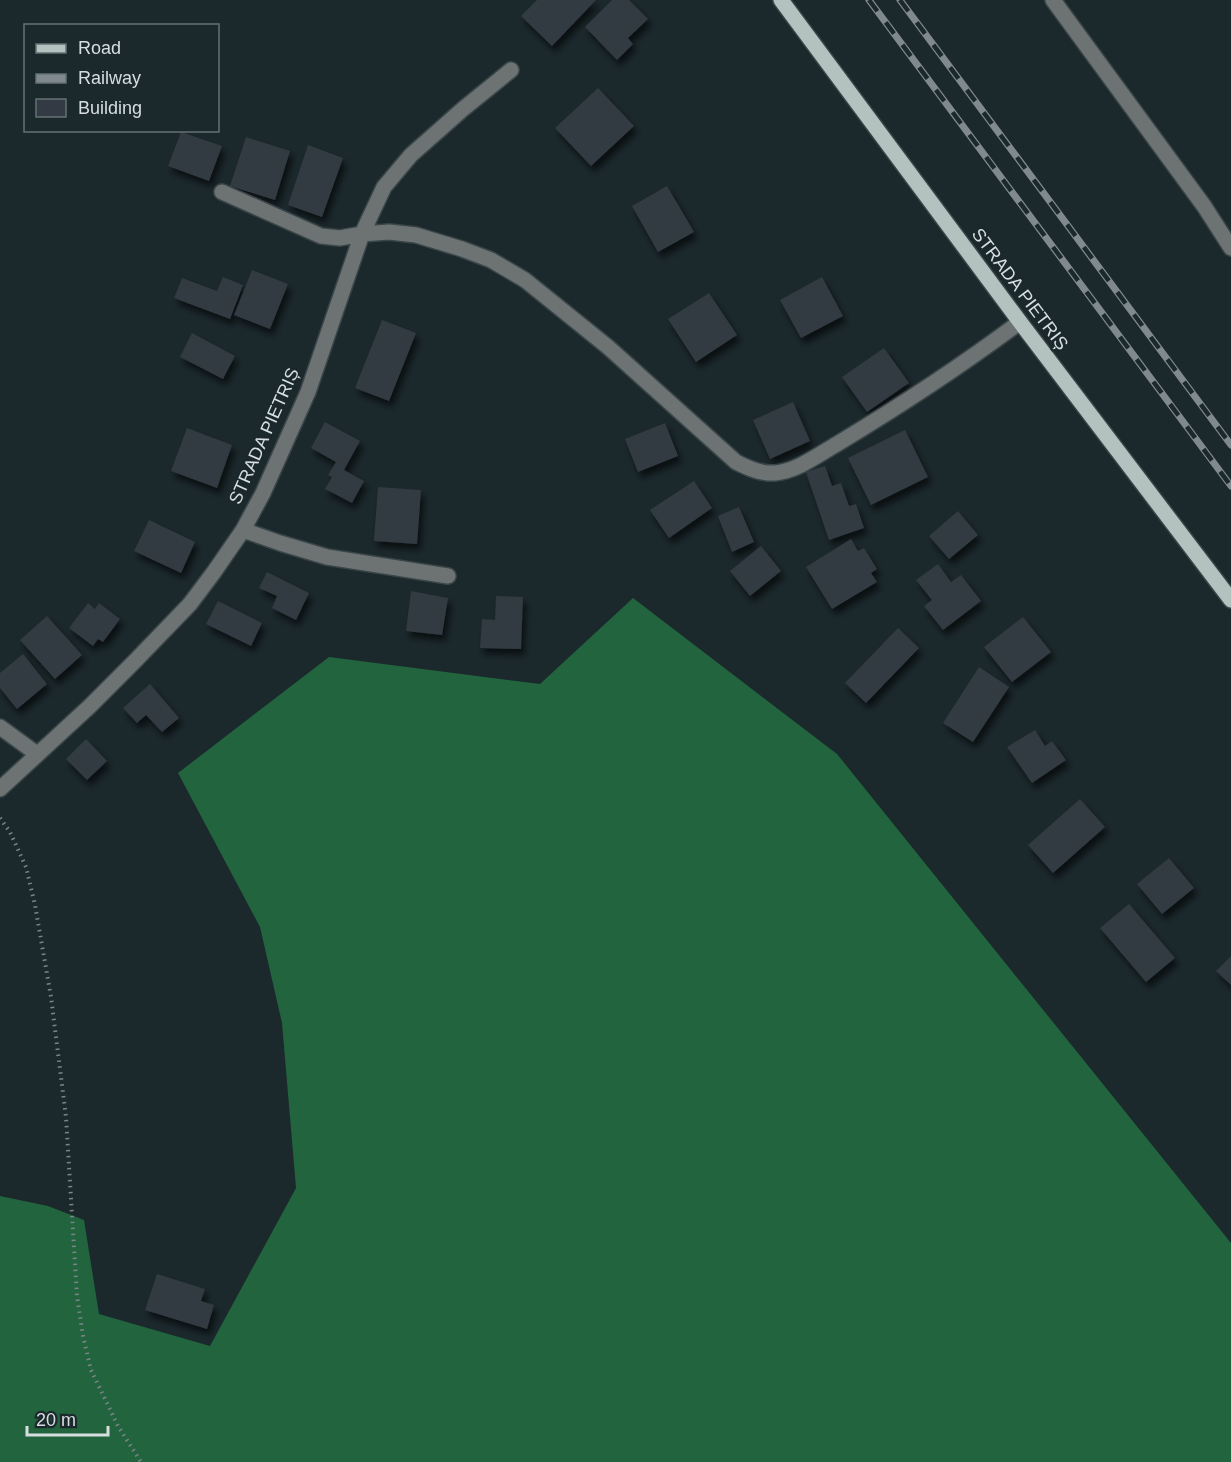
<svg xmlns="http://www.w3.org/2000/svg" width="1231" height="1462" font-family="Helvetica,sans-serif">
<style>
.forest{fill:#22643e}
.building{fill:#333a43;filter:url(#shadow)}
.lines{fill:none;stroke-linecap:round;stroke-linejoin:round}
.minor-casing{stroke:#394549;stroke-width:18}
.major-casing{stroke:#394549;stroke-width:18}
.path{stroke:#7b8588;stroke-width:4;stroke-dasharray:1.5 4.5;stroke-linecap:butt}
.minor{stroke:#6c7372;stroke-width:15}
.major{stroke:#b3c1bf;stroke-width:15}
.rail-casing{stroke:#808a8d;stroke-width:7}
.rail{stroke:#1b282c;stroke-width:4.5;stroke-dasharray:14;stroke-linecap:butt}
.labels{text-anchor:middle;stroke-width:4.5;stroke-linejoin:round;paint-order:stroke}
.street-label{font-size:18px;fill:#d6dee0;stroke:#1b282c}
</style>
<defs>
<filter id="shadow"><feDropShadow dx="3.5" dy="6" stdDeviation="3" flood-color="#0009"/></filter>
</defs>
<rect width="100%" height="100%" fill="#1b282c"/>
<path class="forest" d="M633,598l204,156 394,489v219h-1231v-266l48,10 36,14 15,94 111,32 86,-158 -14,-165 -22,-96 -82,-154 151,-116 211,27z"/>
<path class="building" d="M537,0h59l-44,46 -31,-30z
M612,0h17l19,19 -20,19 5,6 -16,16 -32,-33z
M598,88l36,38 -43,40 -36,-38z
M181,132l41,14 -13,35 -41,-15z
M246,137l44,14 -15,49 -45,-14z
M308,145l35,13 -21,59 -34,-12z
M667,186l27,46 -36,20 -26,-46z
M252,270l36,14 -18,45 -36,-14z
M223,277l20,8 -13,34 -56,-21 8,-20 35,13z
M822,277l21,39 -42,22 -21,-38z
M709,293l28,42 -41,27 -28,-43z
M382,320l34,13 -27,68 -34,-13z
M192,333l43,23 -12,23 -43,-22z
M884,348l25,35 -42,29 -25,-35z
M793,402l17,39 -40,18 -17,-39z
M325,422l35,19 -16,29 20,11 -12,22 -27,-14 7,-12 -4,-2 8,-13 -25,-14z
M665,423l13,33 -40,16 -13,-33z
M187,428l45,17 -15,43 -46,-17z
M905,430l23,47 -57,28 -23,-47z
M825,466l7,20 9,-3 8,23 7,-2 8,24 -35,12 -23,-68z
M694,481l18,27 -43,30 -19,-28z
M378,487l43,3 -4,54 -43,-3z
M739,507l15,35 -22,10 -14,-36z
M958,511l20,24 -29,24 -20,-23z
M149,520l46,22 -14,31 -47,-22z
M851,539l7,12 6,-3 13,21 -6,4 6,9 -45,27 -26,-42z
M761,546l20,25 -31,25 -20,-25z
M938,564l13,18 10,-7 20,26 -38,29 -19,-24 8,-6 -16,-20z
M267,572l42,21 -13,27 -24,-12 5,-12 -18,-8z
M411,591l37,7 -6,37 -36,-4z
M496,596l27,1 -2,52 -41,-1 2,-29 13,1z
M218,601l44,22 -11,23 -45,-22z
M88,603l7,6 4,-6 21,16 -17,23 -5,-3 -5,7 -24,-18z
M47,616l35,39 -27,24 -35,-39z
M1023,617l28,35 -39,30 -28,-35z
M898,628l21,20 -53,55 -21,-20z
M23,654l24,30 -30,25 -17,-21v-15z
M979,667l30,20 -36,55 -30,-19z
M150,684l29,34 -17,14 -16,-17 -9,8 -14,-15z
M1035,730l10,16 7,-5 14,19 -34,23 -25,-36z
M86,739l21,22 -20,19 -21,-21z
M1080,799l25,28 -52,46 -25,-28z
M1169,858l25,30 -32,26 -25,-30z
M1129,904l46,54 -29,24 -46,-54z
M1231,956v29l-15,-14z
M157,1274l48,15 -4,12 13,4 -7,24 -62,-19z"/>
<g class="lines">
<defs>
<path id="minor" d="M1053,0l151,206 27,42
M222,192l99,44 19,2 22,-4 27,-2 27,3 46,14 29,11 34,20 83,67 128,115c12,6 25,12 39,11 22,-2 43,-18 62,-29 63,-38 124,-78 183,-122
M243,530l37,13 47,14 121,19
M0,727l37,27
M0,789l90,-83 45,-45 55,-57 24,-32 29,-42 20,-37 45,-101 54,-158 22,-47 27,-32 52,-46 48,-39"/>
<path id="major" d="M781,0l239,322 211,278"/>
</defs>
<use href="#minor" class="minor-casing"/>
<use href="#major" class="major-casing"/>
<path class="path" d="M0,818l10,14 16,35 9,38 16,92 15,120 11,179 6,40 8,34 27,56 23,36"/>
<use href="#minor" class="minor"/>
<use href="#major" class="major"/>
<defs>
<path id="rail" d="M869,0l362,486
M900,0l331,445"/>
</defs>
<use href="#rail" class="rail-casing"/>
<use href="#rail" class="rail"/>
</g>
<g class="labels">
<g class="street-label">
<text transform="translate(1020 289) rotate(53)" y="6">STRADA PIETRIȘ</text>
<text transform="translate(264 436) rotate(-66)" y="6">STRADA PIETRIȘ</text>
</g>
</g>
<rect x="24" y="24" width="195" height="108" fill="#1b282c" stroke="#667174" stroke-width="1.5"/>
<rect x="36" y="44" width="30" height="9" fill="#b3c1bf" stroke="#667174" stroke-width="1.5"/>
<text x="78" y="54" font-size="18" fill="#d6dee0">Road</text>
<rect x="36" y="74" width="30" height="9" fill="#808a8d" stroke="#667174" stroke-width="1.5"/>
<text x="78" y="84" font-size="18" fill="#d6dee0">Railway</text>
<rect x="36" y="99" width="30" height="18" fill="#333a43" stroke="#667174" stroke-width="1.5"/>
<text x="78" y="114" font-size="18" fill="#d6dee0">Building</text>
<path d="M27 1426v9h81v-9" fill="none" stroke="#d6dee0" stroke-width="3"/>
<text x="36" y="1426" font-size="18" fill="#d6dee0" stroke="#1b282c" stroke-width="4.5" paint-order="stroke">20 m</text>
</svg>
